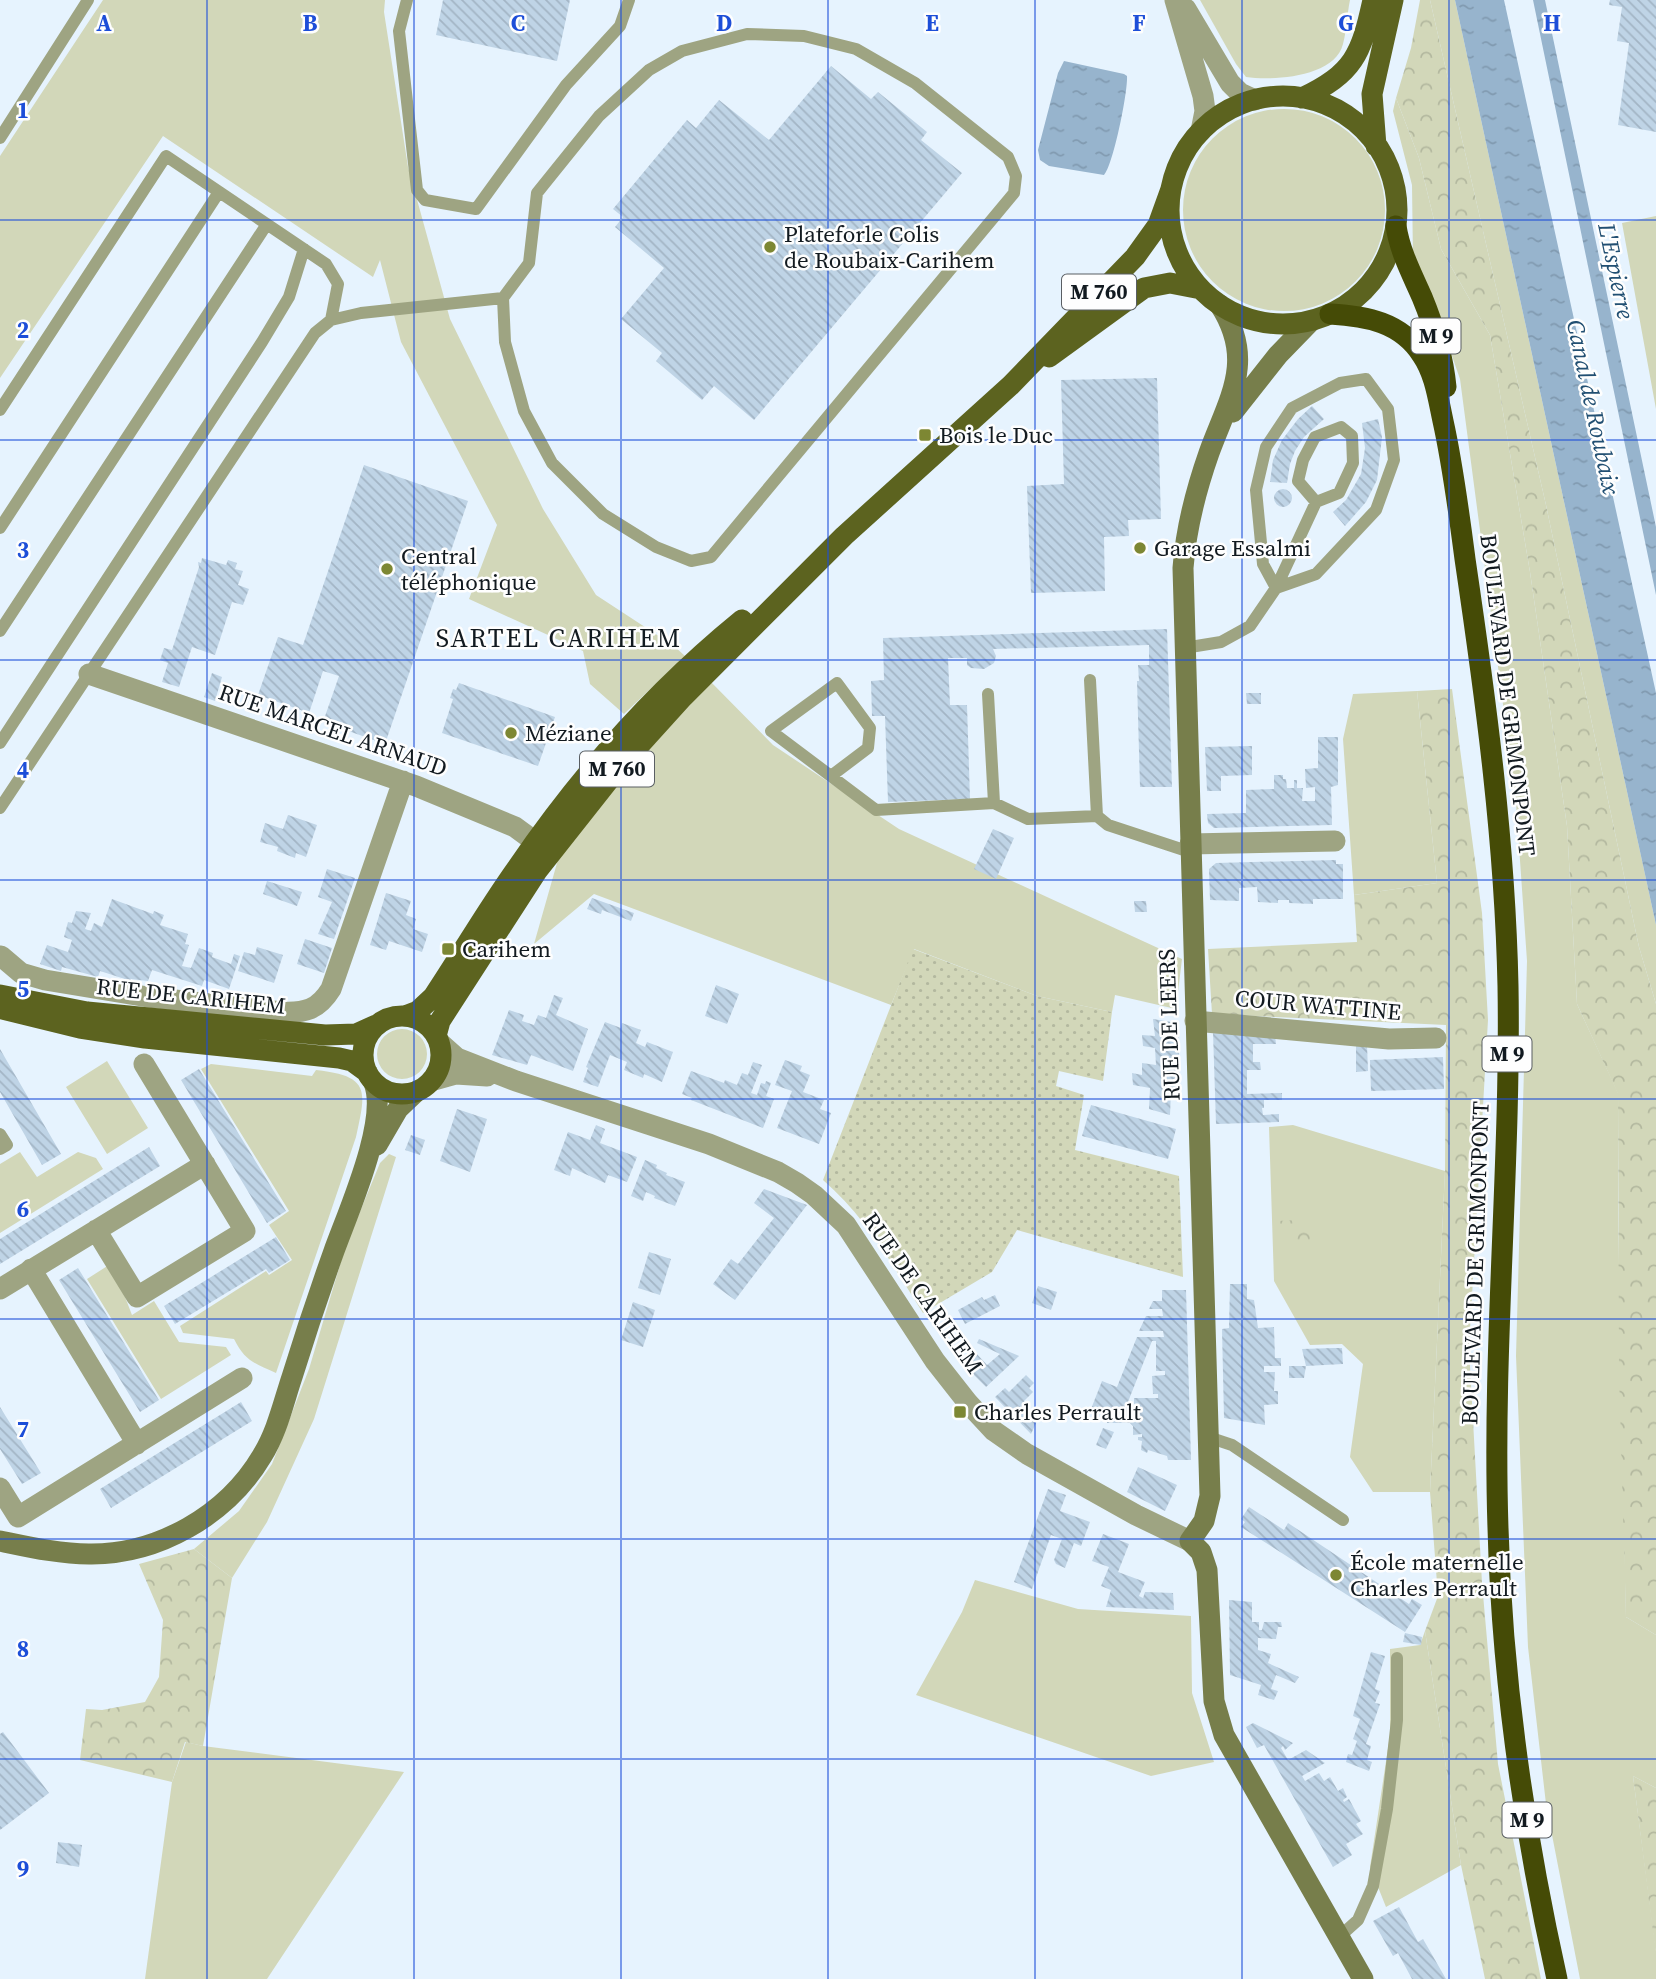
<svg xmlns="http://www.w3.org/2000/svg" width="1656" height="1979" font-family="'Source Serif 4',serif">
<style>
.grass{fill:#d2d7b9}
.forest{fill:url(#forest-crowns)}
.garden{fill:url(#garden-dots)}
.water{fill:url(#water-ripples)}
.building{fill:url(#building-back-hatch);fill-rule:evenodd}
.lines{fill:none;stroke-linecap:round;stroke-linejoin:round}
.lane{stroke:#9ea482;stroke-width:12}
.street{stroke:#9ea482;stroke-width:21}
.secondary{stroke:#777e4b;stroke-width:21}
.primary{stroke:#5c631f;stroke-width:21}
.highway{stroke:#454b06;stroke-width:21}
.grid{fill:none;stroke:#1d4ed8;stroke-width:2;stroke-opacity:0.55}
.poi-dot{fill:#7d8733;stroke:#fefefe;stroke-width:2.5}
.labels{text-anchor:middle;stroke-width:5;stroke-linejoin:round;paint-order:stroke}
.shield{fill:#fefefe;stroke:#595e63;stroke-width:2}
.shield-label{font-size:21px;font-weight:bold;fill:#121a20}
.poi-label{font-size:23px;fill:#121a20;stroke:#fefefe;text-anchor:start}
.street-label{font-size:23px;fill:#121a20;stroke:#fefefe}
.water-label{font-size:24px;font-style:italic;fill:#214f72;stroke:#fefefe}
.quarter-label{font-size:26px;letter-spacing:2px;fill:#121a20;stroke:#fefefe}
.grid-label{font-size:23px;text-anchor:middle;font-weight:bold;fill:#1d4ed8;stroke:#fefefe;stroke-width:5;stroke-linejoin:round;paint-order:stroke}
</style>
<defs>
<pattern id="forest-crowns" width="20" height="18" patternUnits="userSpaceOnUse" patternTransform="scale(1.75)"><rect width="20" height="18" fill="#d2d7b9"/><path d="M2 6a3 3 0 1 1 6 0M12 15a3 3 0 1 1 6 0" fill="none" stroke="#b3b89f"/></pattern>
<pattern id="garden-dots" width="8" height="8" patternUnits="userSpaceOnUse" patternTransform="scale(1.75)"><rect width="8" height="8" fill="#d2d7b9"/><path d="M2 2h.1M6 6h.1" fill="none" stroke="#b3b89f" stroke-width="1.8" stroke-linecap="round"/></pattern>
<pattern id="water-ripples" width="26" height="14" patternUnits="userSpaceOnUse" patternTransform="scale(1.75)"><rect width="26" height="14" fill="#97b4cd"/><path d="M2 4q2-2 4 0t4 0M15 11q2-2 4 0t4 0" fill="none" stroke="#819ab0"/></pattern>
<pattern id="building-back-hatch" width="6" height="6" patternUnits="userSpaceOnUse" patternTransform="scale(1.75)"><rect width="6" height="6" fill="#bfd4e6"/><path d="M-1 5l2 2M0 0l6 6M5-1l2 2" fill="none" stroke="#a3b5c5"/></pattern>
</defs>
<rect width="100%" height="100%" fill="#e6f3fe"/>
<path class="grass" d="M103,0h282l-1,12 24,155 42,152 93,190 53,86 78,51 11,10 -61,58 -34,-30 -7,-33 -114,-52 28,-74 -96,-183 -21,-82 -7,17 -210,-141 -163,242v-222z
M1200,0h150c-3,14 -3,29 -7,44 -8,33 -69,37 -97,33l-10,-13z
M1430,0h25l201,925v79l-17,-57 -93,-442z
M1396,98l23,60 22,91 49,86 40,237 37,254 10,178 41,89v120l8,404 30,18v153l-23,-12 23,175v28h-76l-34,-175 -18,-157 -12,-291 11,-395 -11,-158 -56,-424 -18,-52 -29,-67 -1,-75 -19,-74z
M1183 210a101 101 0 1 1 202 0a101 101 0 1 1-202 0Z
M1656,216v193l-34,-186z
M708,679l65,66 126,84 283,130 -6,50 -61,-14 -3,17 -75,-16 -123,-47 -23,56 -297,-111 -60,50 25,-88 71,-90z
M1417,691l20,192 -83,12 -11,-156 10,-45z
M377 1054a25 25 0 1 1 50 0a25 25 0 1 1-50 0Z
M107,1061l41,67 -41,26 -41,-67z
M211,1064l101,12 4,-6c55,6 50,21 40,67l-80,236c-22,-10 -31,-12 -42,-34l-51,-6 -3,-7 86,-55 3,4 23,-15 -23,-35 20,-14 -88,-142z
M1293,1125l152,46 -15,321h-57l-23,-35 13,-93 -21,-20 -32,1 -36,-64 -5,-154z
M20,1152l17,25 41,-25 18,6 7,11 -103,64v-69z
M389,1154l7,3 -82,262 -47,103 -35,56 -38,-29 45,-38 33,-47 37,-95 36,-121 35,-85z
M112,1263l20,52 22,-14 25,41 47,5 5,8 -70,44 -74,-120z
M975,1580l103,29 113,7 1,77 22,69 -63,14 -235,-81 46,-83z
M1425,1631l36,234 -75,42 -16,-40 20,-132v-86l30,-4z
M186,1742l17,4 201,26 -137,207h-122l27,-197z"/>
<path class="forest" d="M1420,0h10l116,505 93,442 17,57v631l-30,-18 -7,-244 -1,-279 -41,-90 -10,-178 -37,-254 -40,-237 -49,-86 -22,-91 -23,-60 15,-50z
M1452,689l30,224 6,107 -19,328 13,235 16,181 43,215h-56l-24,-114 -36,-234 13,-35 -8,-104 15,-321 1,-146 -234,-11 -4,-65 149,-7 -3,-47 83,-12 -20,-192z
M1299,1220l1,4h11l1,22 -34,2 -2,-27z
M194,1549l38,29 -29,168 -18,-4 -13,40 -92,-22 6,-51 16,1 43,-8 14,-25 4,-57 -24,-56z
M1633,1776l23,12v163l-1,-3z"/>
<path class="garden" d="M913,949l124,47 75,16 -9,69 -44,-10 -3,15 28,9 -9,55 104,26 4,101 -166,-47 -25,42 -69,41c-30,-47 -57,-96 -100,-133z"/>
<path class="water" d="M1455,0h49l152,693v232z
M1533,0h12l111,527v68z
M1064,61l60,13 3,2c1,16 -14,90 -23,99l-55,-9 -9,-6 -2,-10 20,-77z"/>
<path class="building" d="M443,0h127l-13,61 -121,-26z
M1610,0h46v132l-38,-7 11,-82 -12,-2 5,-34 -13,-2z
M831,66l40,33 7,-7 49,40 -6,8 41,33 -208,247 -40,-34 -12,14 -46,-39 6,-8 -41,-34 43,-51 -49,-41 8,-10 -10,-8 74,-89 9,8 23,-28 50,40z
M1157,378l4,141 -33,1 1,16 -25,1 1,54 -74,2 -4,-107 37,-2 -3,-104z
M1312,406l12,13 -20,18 -9,14 -5,13 -3,19 -17,-1 3,-22 9,-20 16,-21z
M1378,419l4,18 -5,43 -11,22 -21,24 -12,-14 13,-12 15,-26 4,-26 -3,-25z
M364,465l104,36 -83,243 -62,-22 16,-46 -16,-5 -14,42 -51,-18 20,-58 25,8z
M1274 498a9 9 0 1 1 18 0a9 9 0 1 1-18 0Z
M202,558l24,7 2,-5 9,3 -2,6 8,2 -5,14 11,4 -6,16 -11,-3 -17,53 -23,-8 -13,40 -17,-5 6,-19 -8,-3 4,-12 8,2 27,-83 -1,-5 3,1z
M1167,629l5,158h-32l-3,-106h2l-1,-16h11v-20l-156,4 3,7 -2,7 -10,6 -13,-1 -4,-3v-7h-19l2,47h17l3,94 -82,3 -3,-86h-13l-1,-35 13,-1 -1,-42z
M212,673l10,4 -7,24 -11,-4z
M459,683l96,34 -17,49 -96,-33 11,-34 -3,-1 3,-9 3,1z
M1246,693h15v11h-14z
M1318,737h20v48l-7,2 1,38 -118,3 -6,-5 -1,-9 39,-1v-23l28,-1v-14h9v4h3l1,9h7v-8h3v8h6l-1,13h13v-14l-9,1 -1,-19 13,-1z
M1252,746v29l-31,1v15h-14l-2,-44z
M288,815l29,10 -11,32 -10,-4 -1,5 -18,-7 1,-4 -18,-5 5,-19 18,6z
M993,829l21,9 -18,41 -22,-10z
M1336,860v4h7v35h-30v5l-24,-1v-3h-11v3l-20,-1 -1,-15 -18,1v13l-29,-1 -1,-31 7,-6z
M327,869l28,9 -21,61 -16,-5 14,-32 -14,-5z
M267,881l35,11 -5,14 -34,-12z
M386,893l25,8 -5,14 10,4 -3,10 15,5 -6,18 -33,-11 -3,9 -16,-5z
M592,898l42,15 -3,8 -29,-11 -1,4 -14,-5z
M112,899l41,15 1,-3 10,4 -4,10 28,9 -3,10 4,1 -7,21 9,2 8,-20 14,5 -1,4 19,7 3,-10 6,2 -11,33 -25,-9 -2,6 -50,-16 -4,11 -17,-2v2l-31,-10 -2,6 -36,-10 -1,4 -21,-7 7,-19 21,7 4,-12 -8,-3 4,-15 4,1 4,-12 15,2 -6,16 6,2 3,-8 8,4z
M1134,901h12l1,11h-12z
M305,939l27,9 -8,25 -27,-9z
M257,947l26,8 -9,28 -36,-12 6,-19 11,3z
M716,985l23,9 -12,30 -22,-8z
M554,995l9,3 -7,17 32,14 -15,42 -42,-16 -4,10 -35,-10 17,-45 15,5 -2,6 12,4 4,-10 8,3z
M1153,1019l25,4 2,71 -9,-2 -1,23 -21,-6 1,-21 -17,-3 -1,-12 10,2v-12l14,2 -1,-17 -12,-2 -1,-11 13,1z
M605,1022l16,6 1,-5 19,7 -5,13 9,4 2,-5 26,10 -11,30 -18,-8 -1,4 -19,-8 3,-8 -17,-7 -12,32 -15,-5 5,-14 -2,-1z
M1213,1032l62,3 1,9h-23v18h7l1,8h-14v24l35,-1v7h-18v8h-2l1,7 16,-1v8l-63,2z
M1356,1043l11,2 1,26 -12,1z
M0,1049l61,105 -19,11 -42,-73z
M1443,1057l1,32 -73,2 -1,-31z
M785,1060l17,6 -2,5 10,4 -7,17 21,8 -4,9 11,4 -12,31 -42,-16 15,-37 -17,-6z
M753,1062l9,3 -11,28 6,2 4,-12 4,1 1,-3 5,2 -5,13 8,3 -11,29 -72,-28 1,-2 -10,-4 9,-23 33,12 1,-3 12,5 5,-12 6,2z
M199,1069l87,142 -19,12 -86,-143z
M1091,1105l85,24 -8,30 -86,-23z
M457,1109l30,10 -17,53 -30,-11z
M596,1125l9,4 -5,14 37,14 -10,25 -19,-7 -3,8 -33,-15 -2,8 -16,-6 14,-38 22,8z
M411,1135l14,5 -5,15 -15,-5z
M149,1147l11,19 -160,98v-25z
M645,1160l12,5 -1,3 11,5 -1,2 19,7 -10,24 -21,-8 1,-2 -9,-4 -3,9 -12,-5z
M764,1189l43,16 -72,95 -22,-16 18,-25 7,5 36,-46 -20,-15z
M276,1237l14,23 -21,13 -3,-4 -91,55 -11,-18z
M649,1252l22,7 -11,36 -22,-7z
M78,1268l81,132 -19,12 -81,-132z
M1230,1284h17v15l7,1 4,28 16,-1 1,31h6v8h-17v6h11l-1,19h4v13l-14,1 1,20 -41,-7 -2,-89 7,-1z
M1038,1286l19,6 -6,18 -19,-7z
M1162,1290h24l5,170h-23l-1,-4 -19,-6 -1,3 -6,-3 1,-9 -4,-1v-3h4v-3l-9,1v-9l-3,-3h-23v-7l-16,-7 11,-28 15,6 20,-50h27l-1,-6h-24l7,-15h17l-1,-7h-13l4,-8h9zM1152,1341h4v30h9v4l-13,1 1,18h5v4h-24v9h-8z
M995,1295l5,11 -35,18 -7,-14 24,-13 2,3z
M633,1302l22,8 -12,37 -22,-7z
M979,1339l40,17 -33,31 -22,-22 12,-12 11,12 13,-11 -23,-11z
M1333,1348h9l1,16 -37,2 -4,-17z
M1289,1366h17l-2,12h-15z
M1026,1375l8,8 -5,5 4,4 -9,9 13,20 -6,13 -36,-37 10,-9 4,4z
M241,1402l11,19 -141,87 -11,-19z
M0,1407l41,66 -19,11 -22,-35z
M1103,1428l11,4 -8,17 -10,-4z
M1138,1467l39,18 -12,26 -38,-19z
M1048,1489l18,6 -6,16 30,11 -9,24 -7,-3 -9,25 -9,-4 -2,-4 8,-21 -11,-4 -19,54 -18,-7z
M1249,1507l35,23 4,-7 121,81 3,-5 10,6 -17,27 -164,-105 4,-5 -4,-3z
M1103,1534l26,10 -11,28 27,10 -6,14 4,2 2,-6 28,1 1,17 -68,-3 5,-17 -10,-4 8,-19 -17,-6z
M1229,1600l23,2v20h7v8h3l2,-8h17l1,5h-4l-2,12 -18,-1v12l13,4 -3,9 31,14 -4,6 -19,-8 -5,14 7,2 -4,9 -16,-5 3,-10 -31,-10z
M1405,1633l17,4 -1,8 -18,-3z
M1371,1652l14,4 -10,33 5,2 -5,12 5,1 -14,40 5,2 -4,14 5,2 -3,9 -23,-9 2,-8 4,1 5,-14 -4,-2 7,-20 -7,-3z
M1253,1723l40,20 -8,7 -2,-4 -2,2 7,12 18,-10 19,13 -23,13 3,5 14,-8 5,8 6,-4 8,14 5,-3 4,9 -4,3 1,2 5,-3 12,22 -5,3 7,10 -17,10 6,11 -19,12 -69,-122 -7,3 -11,-21z
M3,1732l46,61 -49,37v-96z
M58,1842l24,3 -3,22 -23,-4z
M1399,1907l19,35 5,-3 23,40h-34l-14,-26 -5,3 -20,-35z"/>
<g class="lines">
<path class="lane" d="M407,0l-8,31 18,159 8,10 51,9 90,-124 54,-59 9,-26
M0,138l88,-138
M1366,379l22,30 6,51 -18,50 -60,64 -40,14 -13,-24 -7,-74 10,-43 26,-39 48,-25z
M0,410l166,-254 160,108 12,20 -7,36
M0,528l219,-336
M0,631l267,-407
M1184,648l37,-6 29,-16 26,-38 40,-86 23,-9 14,-30 -1,-27 -11,-9 -26,10 -12,23 -5,21 18,21
M1090,680l7,136
M988,694l6,109 34,16 69,-3 11,9 82,27
M0,743l262,-401 27,-45 15,-48
M831,776l37,-28 2,-20 -33,-45 -66,48 105,79 118,-7
M0,808l315,-475 16,-13 30,-7 142,-15 26,-35 8,-70 62,-77 50,-46 33,-19 65,-17 57,2 52,13 59,34 93,74 8,19 -2,17 -303,364 -20,4 -35,-14 -53,-33 -51,-51 -28,-52 -19,-69 -2,-44
M0,1134l7,11 -7,4
M1208,1437l24,8 111,75
M1339,1937l19,-17 15,-34 14,-77 10,-89v-62"/>
<path class="street" d="M1175,0l28,96 2,15 -4,20
M1186,9l44,74 10,10 15,7
M89,674l327,112 99,41 34,25
M1190,844l145,-3
M1,956l20,17 24,7 103,17 134,15c23,1 36,-2 49,-23l72,-208
M1195,1021l194,18 47,-1
M439,1042l18,16 59,23 193,63 69,28 19,11 17,12 32,30 89,136 33,42 26,28 33,23 109,61 54,26
M431,1081l25,-7 31,2
M96,1230l41,67 108,-66 -101,-167
M31,1269l106,175
M0,1289l205,-125
M0,1488l18,29 224,-139"/>
<path class="secondary" d="M1220,305c36,56 9,93 -11,148 -13,37 -23,75 -26,115l27,928 -6,25 -14,20 11,11 6,18 7,131 10,34 139,244
M1233,412l45,-57 33,-34
M377,1145l21,-36 19,-18
M0,1541c29,6 59,13 89,13 69,1 138,-39 173,-98 15,-24 21,-52 30,-79 13,-42 27,-84 42,-126 14,-39 55,-130 40,-168"/>
<path class="primary" d="M1169 210a114 114 0 1 1 228 0a114 114 0 1 1-228 0Z
M1302,98c52,-25 59,-43 71,-98
M1376,146l-4,-52 21,-94
M1049,357l95,-69 26,-5 31,6
M0,995l87,17 238,23 31,-1 20,-9
M2,1009l78,19 65,10 194,20 13,3 15,11
M363 1055a39 39 0 1 1 78 0a39 39 0 1 1-78 0Z
M405,1016l13,-5 15,-14c28,-42 54,-87 84,-129 63,-92 139,-178 225,-248
M436,1036l4,-15 97,-150 79,-100 67,-74 161,-161 167,-151 124,-128 23,-32 13,-36"/>
<path class="highway" d="M1396,226c4,26 16,48 26,71 12,29 21,59 24,90
M1330,314c36,2 71,8 92,41 13,19 16,43 21,66 10,45 16,92 22,138 21,142 40,283 43,427 3,181 -16,361 -10,542 4,152 26,303 59,451"/>
</g>
<path class="grid" d="M207,0v1979M414,0v1979M621,0v1979M828,0v1979M1035,0v1979M1242,0v1979M1449,0v1979M0,220h1656M0,440h1656M0,660h1656M0,880h1656M0,1099h1656M0,1319h1656M0,1539h1656M0,1759h1656"/>
<g class="poi-dot">
<circle cx="770" cy="247" r="7"/>
<rect x="918" y="428" width="14" height="14" rx="3.5"/>
<circle cx="1140" cy="548" r="7"/>
<circle cx="387" cy="569" r="7"/>
<circle cx="511" cy="733" r="7"/>
<rect x="441" y="942" width="14" height="14" rx="3.5"/>
<rect x="953" y="1405" width="14" height="14" rx="3.5"/>
<circle cx="1336" cy="1575" r="7"/>
</g>
<g class="labels">
<g class="shield">
<rect x="1062" y="274.5" width="74" height="35" rx="5"/>
<rect x="1411.5" y="318.5" width="49" height="35" rx="5"/>
<rect x="580" y="751.5" width="74" height="35" rx="5"/>
<rect x="1482.5" y="1036.5" width="49" height="35" rx="5"/>
<rect x="1502.5" y="1802.5" width="49" height="35" rx="5"/>
</g>
<g class="shield-label">
<text x="1099" y="299">M 760</text>
<text x="1436" y="343">M 9</text>
<text x="617" y="776">M 760</text>
<text x="1507" y="1061">M 9</text>
<text x="1527" y="1827">M 9</text>
</g>
<g class="poi-label">
<text x="784" y="242">Plateforle Colis<tspan x="784" dy="26">de Roubaix-Carihem</tspan></text>
<text x="939" y="443">Bois le Duc</text>
<text x="1154" y="556">Garage Essalmi</text>
<text x="401" y="564">Central<tspan x="401" dy="26">téléphonique</tspan></text>
<text x="525" y="741">Méziane</text>
<text x="462" y="957">Carihem</text>
<text x="974" y="1420">Charles Perrault</text>
<text x="1350" y="1570">École maternelle<tspan x="1350" dy="26">Charles Perrault</tspan></text>
</g>
<g class="street-label">
<text transform="translate(1508 695) rotate(83)" y="8">BOULEVARD DE GRIMONPONT</text>
<text transform="translate(333 730) rotate(19)" y="8">RUE MARCEL ARNAUD</text>
<text transform="translate(191 996) rotate(6)" y="8">RUE DE CARIHEM</text>
<text transform="translate(1318 1005) rotate(5)" y="8">COUR WATTINE</text>
<text transform="translate(1169 1025) rotate(-92)" y="8">RUE DE LEERS</text>
<text transform="translate(1475 1263) rotate(-88)" y="8">BOULEVARD DE GRIMONPONT</text>
<text transform="translate(923 1293) rotate(55)" y="8">RUE DE CARIHEM</text>
</g>
<g class="water-label">
<text transform="translate(1616 271) rotate(78)" y="8">L'Espierre</text>
<text transform="translate(1593 407) rotate(78)" y="8">Canal de Roubaix</text>
</g>
<g class="quarter-label">
<text x="559" y="647">SARTEL CARIHEM</text>
</g>
</g>
<g class="grid-label">
<text x="104" y="31">A</text>
<text x="310" y="31">B</text>
<text x="518" y="31">C</text>
<text x="724" y="31">D</text>
<text x="932" y="31">E</text>
<text x="1139" y="31">F</text>
<text x="1346" y="31">G</text>
<text x="1552" y="31">H</text>
<text x="23" y="118">1</text>
<text x="23" y="338">2</text>
<text x="23" y="558">3</text>
<text x="23" y="778">4</text>
<text x="23" y="997">5</text>
<text x="23" y="1217">6</text>
<text x="23" y="1437">7</text>
<text x="23" y="1657">8</text>
<text x="23" y="1877">9</text>
</g>
</svg>
